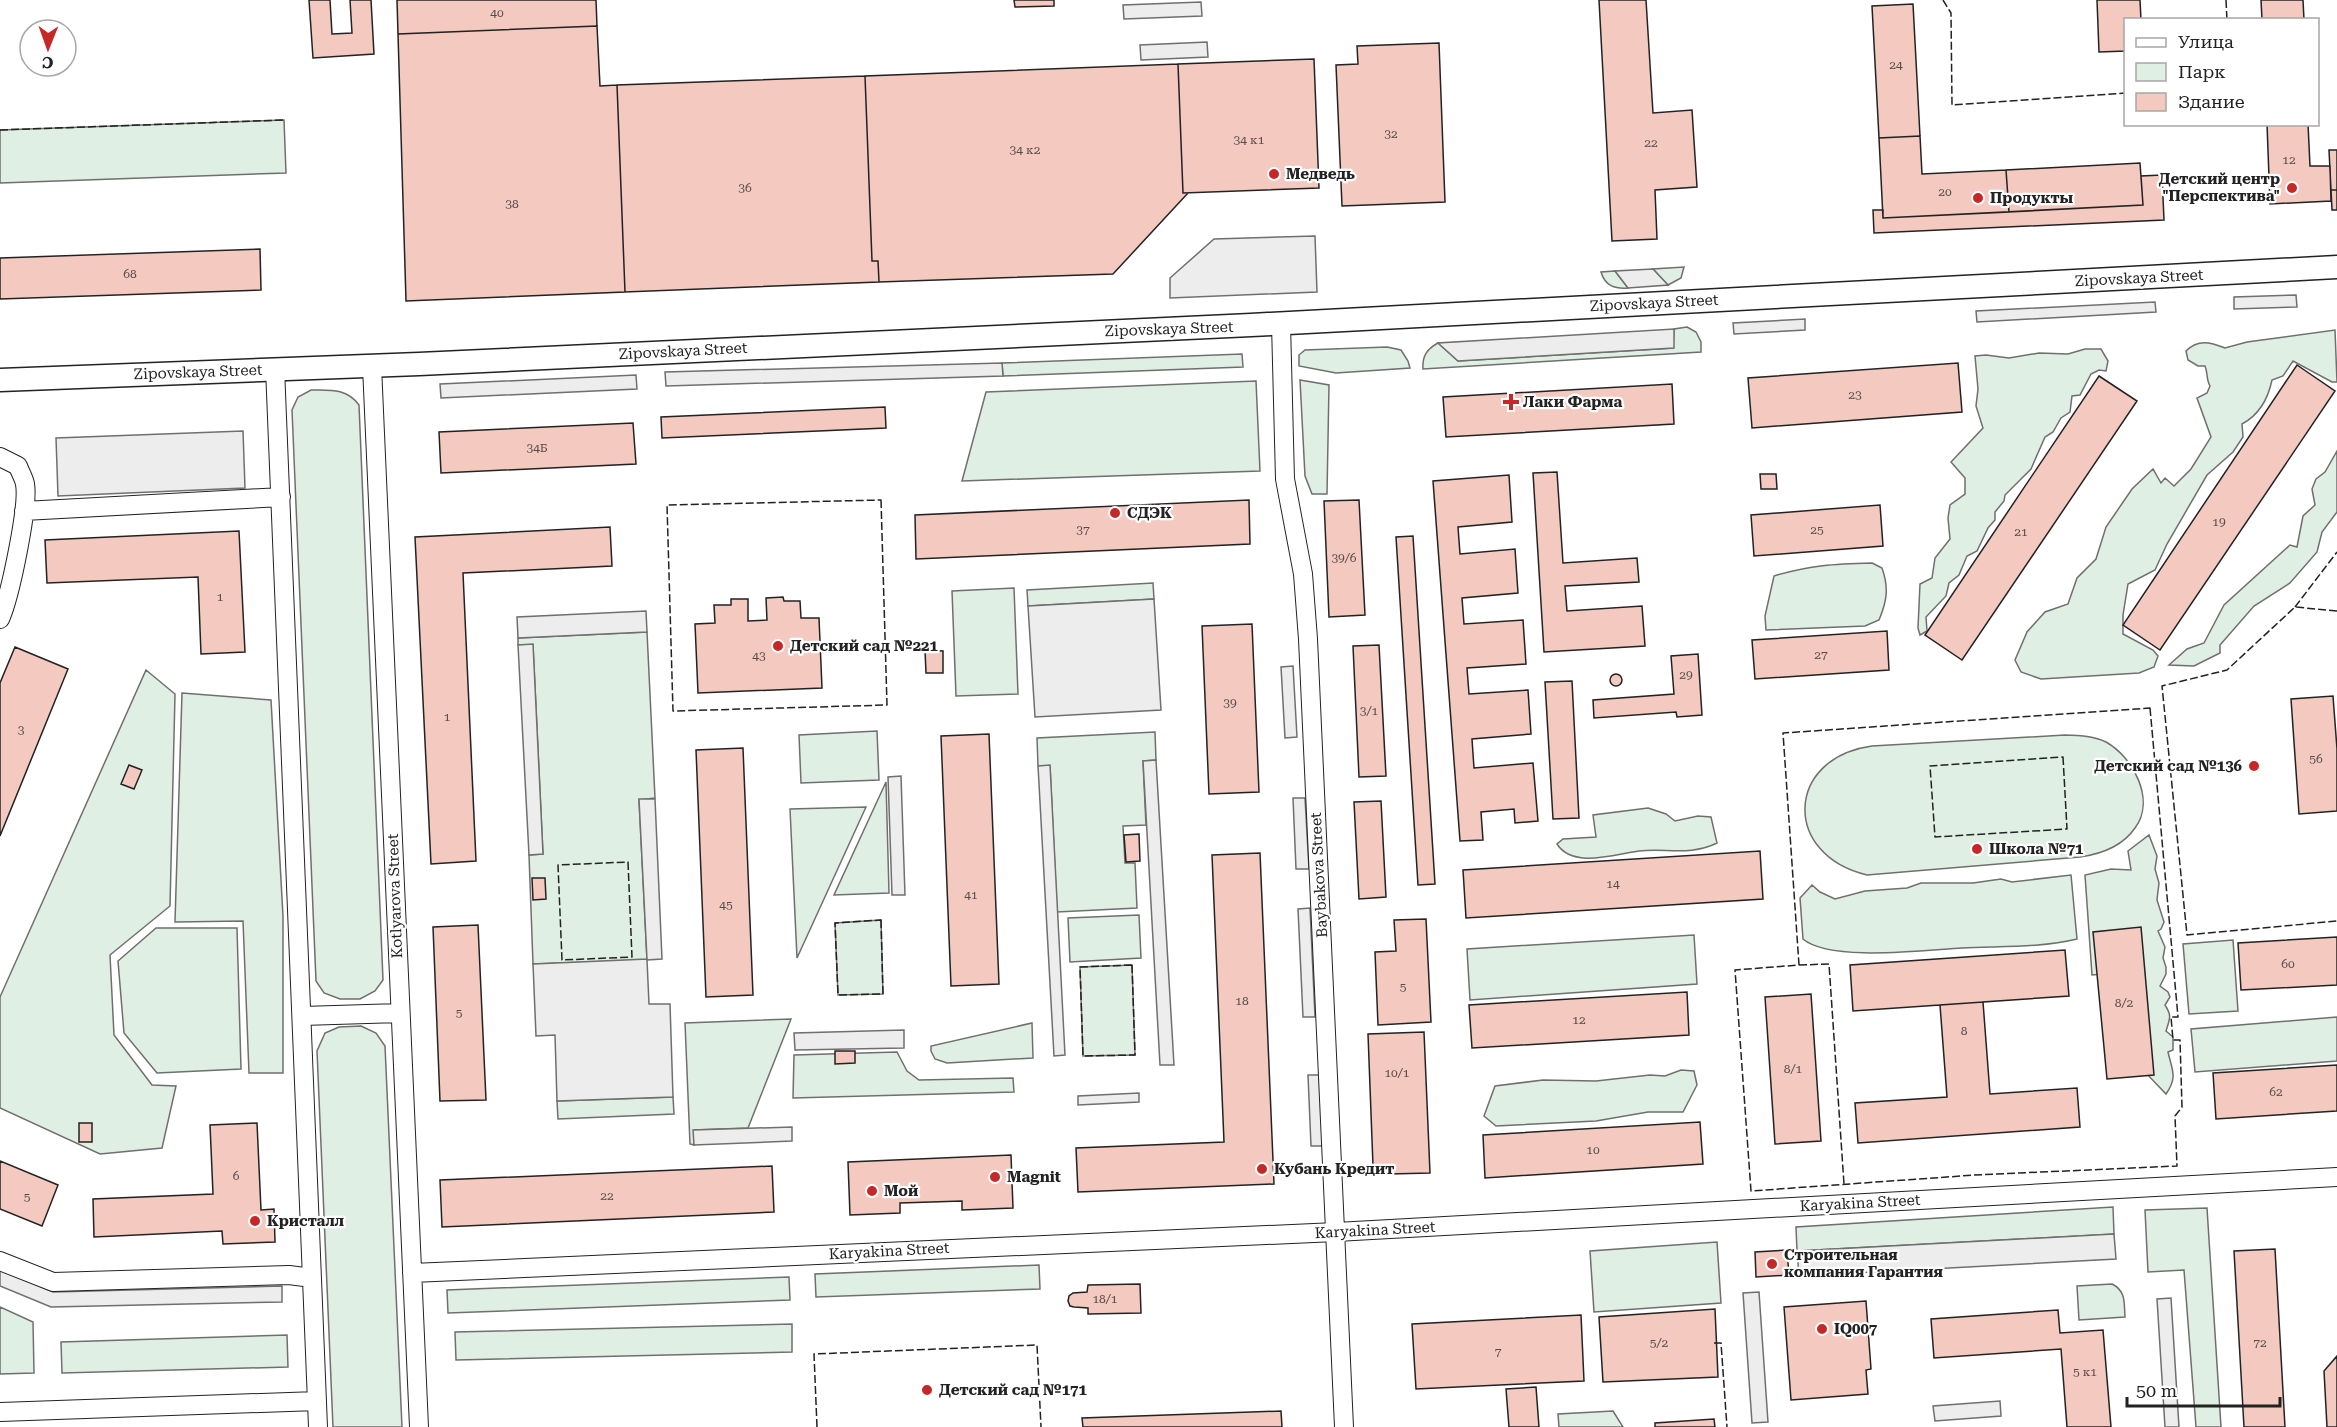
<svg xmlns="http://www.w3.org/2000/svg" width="2337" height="1427" font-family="'Roboto Serif',serif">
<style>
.green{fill:#e0efe3;stroke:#6f6f6f;stroke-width:1.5}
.parking{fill:#ededed;stroke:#6f6f6f;stroke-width:1.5}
.building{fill:#f3c9c0;stroke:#222;stroke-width:1.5}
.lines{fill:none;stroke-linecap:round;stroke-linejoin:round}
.minor-casing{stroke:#222;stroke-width:20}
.tertiary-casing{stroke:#222;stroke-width:25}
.minor{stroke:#fff;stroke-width:18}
.tertiary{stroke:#fff;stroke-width:22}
.fence{stroke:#222;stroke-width:1.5;stroke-dasharray:8 3;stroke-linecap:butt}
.poi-dot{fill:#c62828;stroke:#fff;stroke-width:2}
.labels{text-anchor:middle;stroke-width:4.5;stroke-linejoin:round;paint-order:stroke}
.number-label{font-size:12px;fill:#564c4a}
.poi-label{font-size:15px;font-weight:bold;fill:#222;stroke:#fff;text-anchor:start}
.street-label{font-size:15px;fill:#222;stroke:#fff}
</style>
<rect width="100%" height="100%" fill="#fff"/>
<path class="green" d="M284,120l2,53 -286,10v-53z
M1684,267l-3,11 -13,7 -15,-16z
M1615,271l13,17c-13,1 -23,-2 -27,-16z
M1687,327l9,5 5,10v10l-278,17c-1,-13 4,-20 15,-26l20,18 215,-13 1,-19z
M2335,330l2,52h-5l-39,-21 -10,15 -11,4c-4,19 -13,35 -30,44l1,13 -10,15 -26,23 -40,69 -12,26 -27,14 -5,31v19l30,16 5,6 -4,11 -15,6 -98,6 -20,-7 -6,-12 12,-28 18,-20 23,-8 9,-26 19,-19 10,-32 26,-38 21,-20 8,14 4,-5 9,8 17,-17 20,-32 -14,-39 10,-5 3,-7c-4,-7 -2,-13 -5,-20h-7l-10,-6 -2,-9c12,-12 24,-9 39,-3l22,-6z
M1387,347l14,3 7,11 2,7 -74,5 -37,-7v-11l6,-5z
M2085,349h16l7,12 -2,10 -7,-1 -8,4 -11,21 -8,1 -2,16 -9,6 -8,14 -8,5 -14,32 -26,26 -1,6 -9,11v8l-7,8 -11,23 -10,5 -8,19 -10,8 -3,13 -20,21 1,14 -7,4 -2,-7 2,-44 12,-6 3,-20 15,-19 -2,-21 2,-13 15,-11v-16l-14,-16 32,-34 -7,-22 2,-17 -3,-33 11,-1 23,3 30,-5 29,1z
M1242,354l1,13 -240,9 -1,-13z
M1300,380l29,5 -2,109h-15l-7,-18z
M1256,381l4,90 -298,10 24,-89z
M311,390c19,0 36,-2 48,15l24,575 -8,11 -15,8h-20l-16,-6 -8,-12 -24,-571 6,-13z
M2337,451v61l-15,20 -5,20 -27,31 -36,23 -34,39v8l-26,13 -25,-1 18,-16 17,-6 20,-38 66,-60 7,2 6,-31 12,-11 -3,-16 4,-10 9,-7z
M1872,563l10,5c7,20 5,33 -3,52l-14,6 -99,4 -1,-14 9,-40c37,-11 60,-12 98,-13z
M1153,583l1,16 -126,7 -1,-16z
M1014,588l4,106 -62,2 -4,-105z
M647,632l8,166 -16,2 8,160 -114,4 -4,-109 14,-1 -10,-209h-15v-7z
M146,670l29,24 -5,212 -60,49 4,80 38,50 24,1 -14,62 -62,6 -100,-46v-111z
M182,693l89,7 12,216v157h-34l-6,-152 -68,1z
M877,731l2,49 -78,3 -2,-48z
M1155,732l1,28 -13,1 3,64 -23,1 2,37h10l2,45 -80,4 -7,-146h-12l-1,-28z
M2065,735c14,0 29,1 41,7 27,15 50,58 29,86 -13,19 -34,26 -55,29l-213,18c-85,-20 -82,-117 5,-129z
M886,782l3,111 -55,2z
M866,807l-69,151 -7,-149z
M1648,808l18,6 9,7 23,-5 13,1 6,26c-26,13 -51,5 -78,8 -24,3 -66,18 -82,-7l6,-5 33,-2 -3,-22z
M2149,835l8,21 -2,13 4,14 -2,17 7,22 -3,7 -3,2 7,16 -2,11 3,9v7l-6,12 8,6 2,5 -5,8c7,11 5,13 1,26l7,6v13l-5,2c4,18 10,25 -2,42l-22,-23 -5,-100 -47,4 -7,-100 26,-6 20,1 -3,-19z
M2071,875l6,64c-37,9 -77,7 -115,9 -37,2 -132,14 -159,-9l-3,-41 12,-13 8,7 15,7 30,-8 42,-3 14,-5h52l28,-4 11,3z
M1139,915l2,43 -71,4 -2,-44z
M881,920l2,74 -45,1 -3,-72z
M156,928h81l4,141 -84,4 -33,-40 -6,-72z
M1694,935l3,49 -227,16 -3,-51z
M2233,940l5,71 -49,3 -6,-70z
M1132,965l3,90 -52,1 -3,-89z
M2337,1017v44l-142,11 -4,-43z
M791,1019l-43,109 -54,2v15l-4,-1 -5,-121z
M1032,1023l1,35 -86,5 -12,-4 -4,-8v-5z
M361,1026l15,7 9,13 17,381h-69l-16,-376 8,-18 14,-6z
M897,1052l10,19 12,9 94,-2 1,14 -221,6 1,-43z
M1681,1070l13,1 3,14 -14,27h-35l-52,9 -100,5 -12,-10 11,-30 48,-6 53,1 54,-6 15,1z
M673,1097l1,17 -116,5 -1,-18z
M2113,1207l1,27 -317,17 -1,-24z
M2207,1208l14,219h-25l-12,-157 -36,2 -3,-62z
M1717,1242l4,61 -127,9 -4,-61z
M1039,1265l1,24 -224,8 -1,-23z
M789,1277l1,23 -342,13 -1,-23z
M2112,1284c14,7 12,18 13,33l-46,3 -2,-34z
M0,1307l33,15 1,51 -34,1z
M792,1324v28l-336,8 -1,-28z
M287,1335l1,32 -226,6 -1,-31z
M1613,1411l10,16h-64l-1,-13z"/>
<path class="parking" d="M1201,2l1,14 -78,3 -1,-14z
M1207,42l1,15 -67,3 -1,-15z
M1315,236l2,56 -147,6v-20l44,-39z
M1653,269l15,16 -40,3 -13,-17z
M2296,295l1,12 -63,2v-12z
M2155,302l1,10 -179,10 -1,-11z
M1805,319v11l-71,4 -1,-11z
M1674,329v19l-216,13 -20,-18z
M1002,363l1,13 -337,10 -1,-14z
M636,375l1,14 -196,9 -1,-14z
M243,431l2,57 -187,8 -2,-58z
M1154,599l7,111 -126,7 -7,-111z
M646,611l1,21 -129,6 -1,-21z
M533,644l10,210 -14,1 -11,-210z
M1293,666l4,71 -12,1 -4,-71z
M1156,760l18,305h-14l-17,-304z
M1050,765l15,290 -11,1 -16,-290z
M901,776l4,119h-13l-4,-118z
M1293,798h12l4,71h-13z
M639,799h16l7,160 -15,1 2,44h21l3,93 -116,4 -2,-66 -19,1 -3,-72 114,-5z
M1310,908l5,109h-12l-5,-108z
M904,1030v18l-109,2 -1,-17z
M1308,1075h12l3,71h-12z
M1139,1093v9l-61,3v-9z
M792,1127v14l-98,4 -1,-15z
M2114,1234l2,25 -317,17 -2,-25z
M0,1269l53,23 229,-6v16l-231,5 -51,-21z
M1759,1292l9,130 -16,1 -9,-130z
M2171,1298l8,129h-14l-8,-128z
M2000,1401l1,15 -66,5 -2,-15z"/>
<path class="building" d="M309,0h21l2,34 20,-1 -2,-33h21l3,54 -61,4z
M397,0h199l1,26 -199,8z
M1014,0h40v6l-39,1z
M1599,0h47l7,113 39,-3 5,77 -42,3 2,49 -45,2z
M2097,0h43l1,20h-15v31l-27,1z
M2261,0h42l1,20h-42z
M1913,4l7,132 -41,2 -7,-132z
M597,26l3,60 17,-1 8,207 -219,9 -8,-267z
M1439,43l6,159 -103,4 -6,-141 22,-1 -1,-18z
M1314,59l5,129 -136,5 -5,-129z
M1178,64l5,129h5l-75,81 -234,8 -1,-21h-6l-7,-185z
M865,76l7,185h6l1,21 -254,10 -8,-207z
M2267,124h41l2,42h20l1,35 -61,3z
M1920,136l2,38 84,-4 3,42 -126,6 -4,-80z
M2329,150h8v40h-6z
M2140,163l3,42 -134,7 -3,-42z
M2162,175l2,45 -290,13 -1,-23h10v8l260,-13 -2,-29z
M2331,190h6v20h-5z
M260,249l1,41 -261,9v-41z
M1958,363l4,49 -210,16 -4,-50z
M2297,365l38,26 -175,259 -37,-25z
M2099,376l38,25 -175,259 -37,-25z
M1672,384l2,40 -228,13 -3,-40z
M885,407l1,21 -224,10 -1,-21z
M633,423l3,41 -195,9 -2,-41z
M1557,472l6,91 74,-5 2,24 -74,4 2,25 75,-5 3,40 -101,6 -11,-179z
M1760,474h16l1,15h-16z
M1509,475l3,47 -54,5 2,27 55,-5 3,44 -56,5 2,26 59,-4 3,44 -59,4 2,26 59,-4 3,44 -59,5 2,29 59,-5 5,58 -23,2 -1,-14 -33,3 2,28 -23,1 -27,-360z
M1249,500l1,44 -334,15 -1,-44z
M1359,500l6,115 -36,2 -5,-116z
M1880,505l3,41 -129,10 -3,-41z
M610,527l2,39 -149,7 13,288 -45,3 -16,-327z
M239,531l6,121 -44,2 -3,-77 -151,6 -2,-43z
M1413,536l22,348 -17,1 -22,-348z
M783,597l1,4h16l1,17h18l3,70 -124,5 -3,-69 20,-1 -1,-18h17v-6h17v22l19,-1 -1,-22z
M1252,624l7,168 -50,2 -7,-168z
M1887,631l2,39 -134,9 -3,-39z
M1379,645l7,131 -27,1 -6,-131z
M15,647l53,22 -68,167v-153z
M925,650l18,1v22h-17z
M1698,654l4,61 -25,2 -1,-5 -82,6 -1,-18 81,-6 -3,-38z
M1610 680a6 6 0 1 1 12 0a6 6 0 1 1-12 0Z
M1572,681l7,137 -26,1 -8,-137z
M2333,696l4,53v62l-38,3 -8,-115z
M989,734l10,250 -48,2 -10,-250z
M743,748l10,247 -47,2 -10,-247z
M129,765l13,5 -8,19 -13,-5z
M1381,801l5,96 -27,2 -5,-97z
M1139,834l1,27 -14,1 -2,-27z
M1760,851l3,48 -297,19 -3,-48z
M1260,853l14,331 -196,8 -2,-44 148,-6 -12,-287z
M532,878h13l1,21 -13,1z
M1426,919l5,103 -53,3 -3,-73 21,-1 -2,-31z
M478,925l8,175 -46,1 -7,-174z
M2141,927l13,148 -47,4 -14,-147z
M2337,937v48l-96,5 -3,-47z
M2065,950l4,46 -216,15 -3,-46z
M2065,950l4,46 -86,6 7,92 87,-6 3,39 -222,16 -3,-40 92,-6 -7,-92 -87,6 -3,-46z
M1687,992l2,43 -217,13 -3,-43z
M1811,994l10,147 -46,3 -10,-147z
M1983,1002l7,92 87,-6 3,39 -222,16 -3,-40 92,-6 -7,-92z
M1424,1032l6,141 -41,1v-8h-16l-5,-132z
M835,1051h20v12l-20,1z
M2337,1065v46l-121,8 -3,-46z
M1700,1122l3,42 -218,14 -2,-43z
M79,1123h13v19h-13z
M257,1123l4,87 13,-1 1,33 -52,2 -1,-13 -128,6 -1,-38 120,-5 -3,-69z
M1011,1155l2,53 -51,2v-9l-62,2v10l-50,2 -2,-53z
M0,1161l58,24 -16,41 -42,-17z
M772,1166l2,46 -332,15 -2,-47z
M2275,1249l10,178h-41l-10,-176z
M1787,1250l2,25 -33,2 -1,-25z
M1140,1284l1,29 -53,1v-6l-14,-1 -4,-1 -2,-5 1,-5 4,-3 14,-1 1,-7z
M1866,1301l5,68 -5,1 2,24 -77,6 -7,-93z
M1715,1309l3,68 -115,5 -4,-65z
M2058,1310l2,23 43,-3 8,97h-44l-6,-78 -127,9 -3,-39z
M1581,1315l3,66 -168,8 -4,-65z
M2337,1356v71h-10l-3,-56z
M1536,1387l3,40h-30l-3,-38z
M1281,1411l1,16h-199l-1,-9z
M1714,1419l1,8h-60v-4z"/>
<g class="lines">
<defs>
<path id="minor" d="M1281,324l4,155 18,95 5,65 36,788
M372,366l47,1061
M275,368l43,1059
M0,457l18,9c2,6 6,12 7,18 4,22 -15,113 -25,135
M24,511l257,-14
M302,1016l98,-3
M0,1261l53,21 236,-7 23,3
M412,1273l924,-41 1001,-55
M0,1412l317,-11"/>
<path id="tertiary" d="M0,380l419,-16 832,-39 1086,-58"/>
</defs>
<use href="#minor" class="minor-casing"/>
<use href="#tertiary" class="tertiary-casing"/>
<use href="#minor" class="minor"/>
<use href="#tertiary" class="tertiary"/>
<path class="fence" d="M1943,0l8,13 1,92 174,-12
M2226,0l1,20
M0,130l284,-10
M881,500l6,205 -214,6 -6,-206z
M2295,607l42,-55
M2337,611l-42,-4 -68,63 -65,16 25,249 150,-14
M2150,708l28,309h-7l2,23h7l2,67 -7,9 2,50 -202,9 -224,16 -16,-221 64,-5 -16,-232z
M2063,757l4,72 -132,8 -5,-71z
M628,862l4,95 -70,3 -4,-95z
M881,920l2,74 -45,1 -3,-72z
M1132,965l3,90 -52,1 -3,-89z
M1799,965l30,-1 15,220
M1714,1343h7l6,84
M817,1427l-3,-73 223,-9 4,82"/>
</g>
<g class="poi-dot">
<circle cx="1274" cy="174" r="6"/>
<circle cx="2292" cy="188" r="6"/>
<circle cx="1978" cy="198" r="6"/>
<path d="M1508 393h6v6h6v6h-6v6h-6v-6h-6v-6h6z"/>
<circle cx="1115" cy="513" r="6"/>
<circle cx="778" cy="646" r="6"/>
<circle cx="2254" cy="766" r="6"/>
<circle cx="1977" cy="849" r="6"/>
<circle cx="1262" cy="1169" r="6"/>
<circle cx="995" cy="1177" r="6"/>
<circle cx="872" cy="1191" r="6"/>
<circle cx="255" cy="1221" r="6"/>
<circle cx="1772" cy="1264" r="6"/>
<circle cx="1822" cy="1329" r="6"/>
<circle cx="927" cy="1390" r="6"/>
</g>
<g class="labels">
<g class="number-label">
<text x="497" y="17">40</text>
<text x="1896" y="69">24</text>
<text x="1391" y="138">32</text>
<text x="1249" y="144">34 к1</text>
<text x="1651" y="147">22</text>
<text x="1025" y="154">34 к2</text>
<text x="2289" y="164">12</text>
<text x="745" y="192">36</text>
<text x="1945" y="196">20</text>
<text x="512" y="208">38</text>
<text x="130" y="278">68</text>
<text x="1855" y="399">23</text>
<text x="537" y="452">34Б</text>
<text x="2219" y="526">19</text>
<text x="1083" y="534">37</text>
<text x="1817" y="534">25</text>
<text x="2021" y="536">21</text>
<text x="1344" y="562">39/6</text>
<text x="220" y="601">1</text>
<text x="1821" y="659">27</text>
<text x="759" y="660">43</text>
<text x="1686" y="679">29</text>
<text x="1230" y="707">39</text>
<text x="1369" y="715">3/1</text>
<text x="447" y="721">1</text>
<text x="21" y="734">3</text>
<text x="2316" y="763">56</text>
<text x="1613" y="888">14</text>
<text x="971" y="899">41</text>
<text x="726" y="909">45</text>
<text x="2288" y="968">60</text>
<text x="1403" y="991">5</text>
<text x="1242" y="1005">18</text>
<text x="2124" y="1007">8/2</text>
<text x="459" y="1017">5</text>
<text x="1579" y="1024">12</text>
<text x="1964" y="1035">8</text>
<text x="1793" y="1073">8/1</text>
<text x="1397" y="1077">10/1</text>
<text x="2276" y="1096">62</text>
<text x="1593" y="1154">10</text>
<text x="236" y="1180">6</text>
<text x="607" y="1200">22</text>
<text x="27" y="1201">5</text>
<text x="1105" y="1303">18/1</text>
<text x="1659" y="1347">5/2</text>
<text x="2260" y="1347">72</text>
<text x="1498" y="1356">7</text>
<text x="2085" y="1376">5 к1</text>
</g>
<g class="poi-label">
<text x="1286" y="179">Медведь</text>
<text x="2280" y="184" text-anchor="end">Детский центр<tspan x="2280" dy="17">"Перспектива"</tspan></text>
<text x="1990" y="203">Продукты</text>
<text x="1523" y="407">Лаки Фарма</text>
<text x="1127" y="518">СДЭК</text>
<text x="790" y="651">Детский сад №221</text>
<text x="2242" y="771" text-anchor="end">Детский сад №136</text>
<text x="1989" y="854">Школа №71</text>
<text x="1274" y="1174">Кубань Кредит</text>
<text x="1007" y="1182">Magnit</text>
<text x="884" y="1196">Мой</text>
<text x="267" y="1226">Кристалл</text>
<text x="1784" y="1260">Строительная<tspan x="1784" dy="17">компания Гарантия</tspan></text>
<text x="1834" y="1334">IQ007</text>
<text x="939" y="1395">Детский сад №171</text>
</g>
<g class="street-label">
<text transform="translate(2139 278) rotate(-3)" y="5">Zipovskaya Street</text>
<text transform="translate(1654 303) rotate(-3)" y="5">Zipovskaya Street</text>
<text transform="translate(1169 329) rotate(-2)" y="5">Zipovskaya Street</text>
<text transform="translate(683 351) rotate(-3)" y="5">Zipovskaya Street</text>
<text transform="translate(198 372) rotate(-2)" y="5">Zipovskaya Street</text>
<text transform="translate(1319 875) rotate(-93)" y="5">Baybakova Street</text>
<text transform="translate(395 896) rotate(-92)" y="5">Kotlyarova Street</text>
<text transform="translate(1860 1203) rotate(-3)" y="5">Karyakina Street</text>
<text transform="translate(1375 1230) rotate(-3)" y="5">Karyakina Street</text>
<text transform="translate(889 1251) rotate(-3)" y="5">Karyakina Street</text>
</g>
</g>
<rect x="2124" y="18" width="195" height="108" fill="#ffffff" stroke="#a7a7a7" stroke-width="1.5"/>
<rect x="2136" y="38" width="30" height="9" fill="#ffffff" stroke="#a7a7a7" stroke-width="1.5"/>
<text x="2178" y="48" font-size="18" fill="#222222">Улица</text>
<rect x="2136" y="63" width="30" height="18" fill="#e0efe3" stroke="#a7a7a7" stroke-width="1.5"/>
<text x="2178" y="78" font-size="18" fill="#222222">Парк</text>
<rect x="2136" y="93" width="30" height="18" fill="#f3c9c0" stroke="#a7a7a7" stroke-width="1.5"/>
<text x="2178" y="108" font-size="18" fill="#222222">Здание</text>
<g transform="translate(48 48) rotate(181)"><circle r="28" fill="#ffffff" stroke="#a7a7a7" stroke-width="1.5"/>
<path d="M0-4.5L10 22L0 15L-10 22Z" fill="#c62828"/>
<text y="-9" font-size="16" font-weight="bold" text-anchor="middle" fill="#222222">С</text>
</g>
<path d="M2127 1397v9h153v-9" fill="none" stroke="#222222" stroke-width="3"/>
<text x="2136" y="1397" font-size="18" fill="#222222" stroke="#ffffff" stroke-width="4.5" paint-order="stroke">50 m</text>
</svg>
